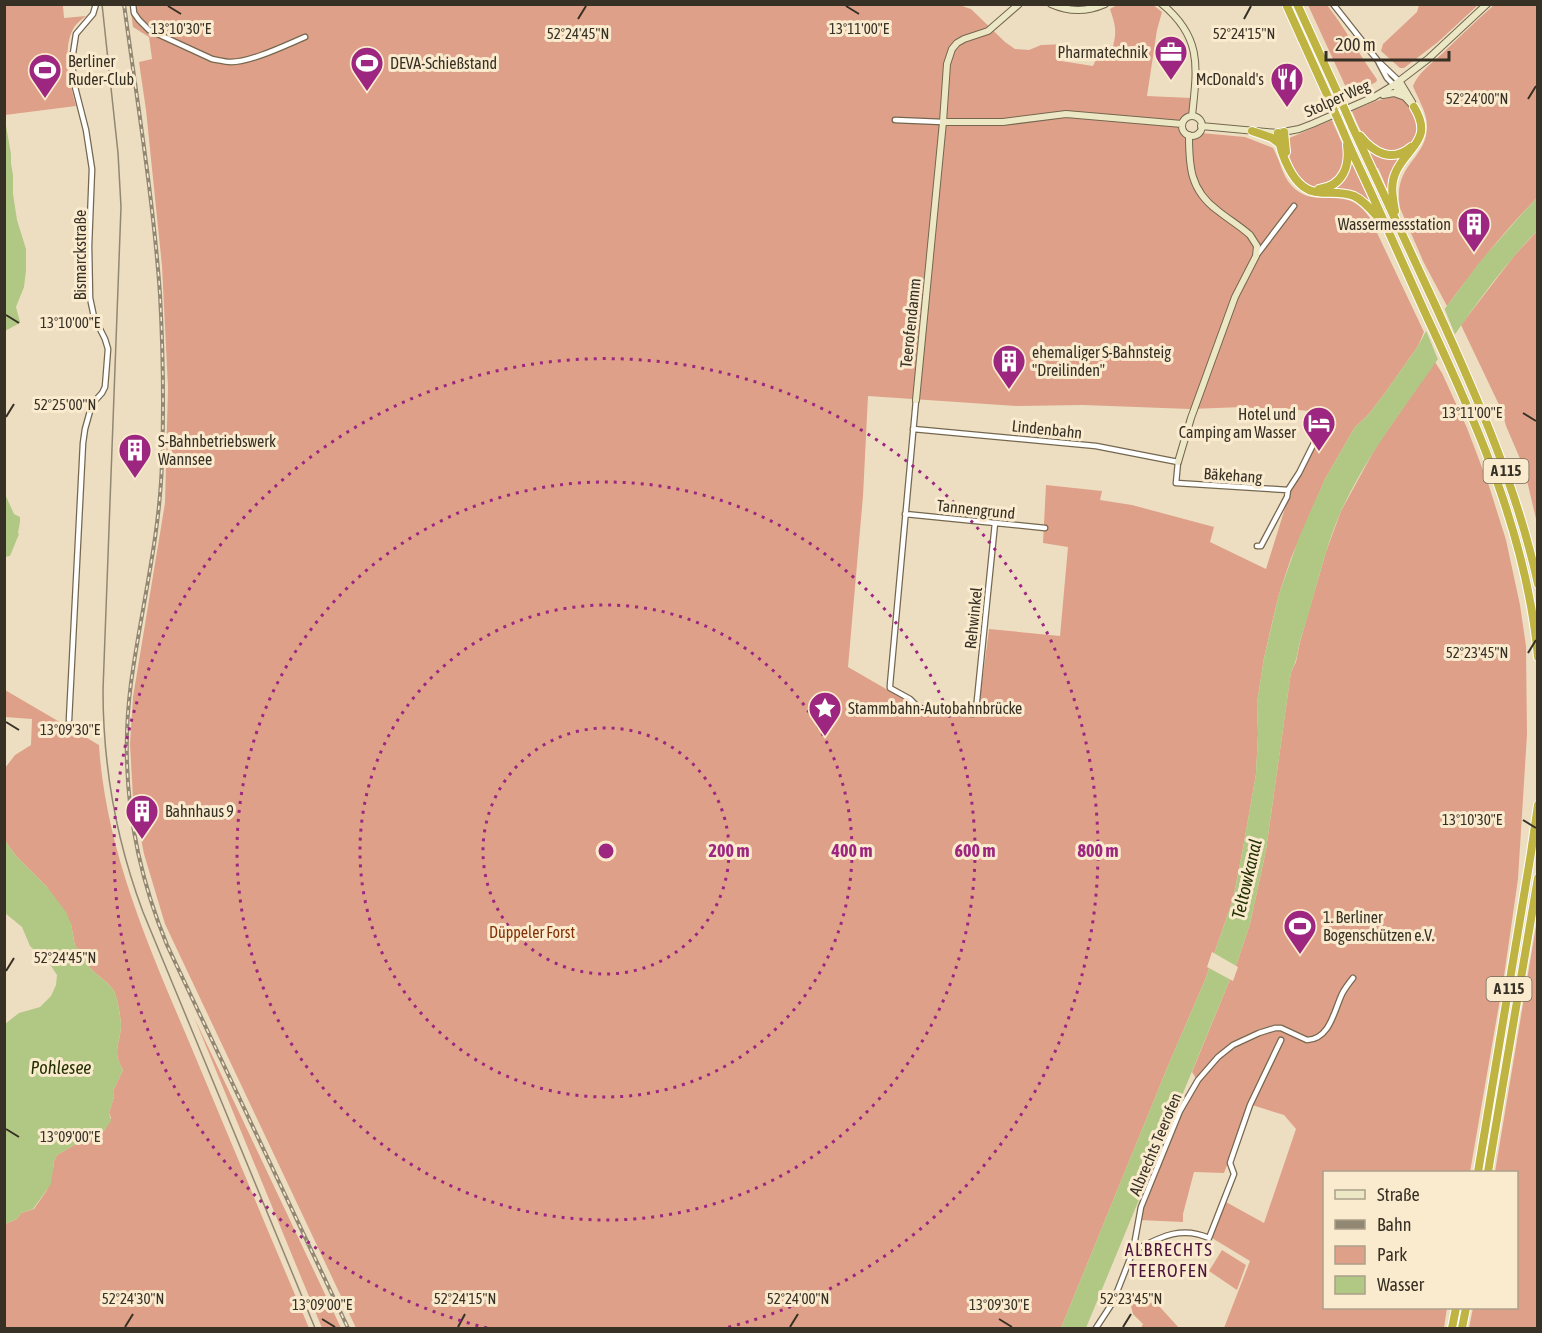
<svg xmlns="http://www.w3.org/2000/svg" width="1542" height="1333" font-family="'Asap Condensed',sans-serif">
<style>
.green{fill:#dea088;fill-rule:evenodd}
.water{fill:#b1c884}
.pier{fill:#eddec2}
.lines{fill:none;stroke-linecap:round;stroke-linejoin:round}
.street-casing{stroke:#74674e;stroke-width:7}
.secondary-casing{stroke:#74674e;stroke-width:8}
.highway-casing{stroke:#fff;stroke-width:10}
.street{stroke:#fff;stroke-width:4.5}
.secondary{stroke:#ece8c6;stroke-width:6}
.highway{stroke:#bfb441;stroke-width:8}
.tram{stroke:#918773;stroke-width:1.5}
.rail-casing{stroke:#918773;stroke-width:4}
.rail{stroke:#faebcf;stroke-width:1.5;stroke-dasharray:4.5;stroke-linecap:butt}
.highway-bridge-casing{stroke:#fff;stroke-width:10;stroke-linecap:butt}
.highway-bridge{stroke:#bfb441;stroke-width:8}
.ticks{fill:none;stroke:#363025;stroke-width:2}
.ring{fill:none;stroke:#9d2680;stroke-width:3;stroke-dasharray:3 6}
.labels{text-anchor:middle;stroke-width:6;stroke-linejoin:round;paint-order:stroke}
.shield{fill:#faebcf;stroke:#716858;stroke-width:1.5}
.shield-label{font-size:15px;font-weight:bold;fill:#363025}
.poi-label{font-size:16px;fill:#363025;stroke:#faebcf;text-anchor:start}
.street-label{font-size:16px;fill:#363025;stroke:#faebcf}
.park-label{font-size:16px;fill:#833007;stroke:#faebcf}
.water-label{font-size:18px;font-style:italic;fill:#233000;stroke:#faebcf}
.neighbourhood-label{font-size:18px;letter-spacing:1.5px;fill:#4c133d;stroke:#faebcf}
.ticks-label{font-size:15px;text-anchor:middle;fill:#363025;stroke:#faebcf;stroke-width:6;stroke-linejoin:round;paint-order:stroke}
.centre{fill:#9d2680;stroke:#faebcf;stroke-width:3}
.ring-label{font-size:18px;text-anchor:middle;font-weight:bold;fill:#9d2680;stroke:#faebcf;stroke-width:6;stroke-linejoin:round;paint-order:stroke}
</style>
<rect width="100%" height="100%" fill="#eddec2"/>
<path class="green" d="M5,4l72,1 -14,1 1,12 22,-2c-4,3 -8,6 -11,10 -14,20 -5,58 1,80l-71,9z
M130,5h829l12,4 34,33 10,7 14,1 12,-5 28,-1 -8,17 32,5 8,-17 11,1c5,-18 4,-23 -2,-41l7,-4h36l9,7 -5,18 -10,66 44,2 -1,14 -13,10v4l11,13h6l7,-6 44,4 28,11c7,12 9,27 18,37 18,20 36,9 57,15 10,3 16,10 22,18l54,114 -6,14 -33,47 -17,22 -13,12 -30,52 -34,79 -12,36 -7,29 -8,35 -7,45 1,31 -2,40 -13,74 -10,51 -28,81 -35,81 -109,267h-705l-191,-404 -21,-70 -11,-55 -3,-55 3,-47 32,-194 3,-116 -6,-121 -16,-156 -7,-48 13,-3 -3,-22 -16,-10zM868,396l148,10 67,-1 107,4 53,-2 32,3 13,-1 21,2 16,16 -23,46 -12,19 -24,77 -56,-27 4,-15 -82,-22 -32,-5 2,-9 -56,-6 -3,58 25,4 -8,89 -71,-7 -11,85 -6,2 -31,-5 -22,-3 -71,-41 15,-171z
M1308,5h19c18,23 32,49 49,73l1,2 -1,2 -26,14z
M1419,5h59l-40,37 -34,26h-4l-19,-17 2,-7 34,-32z
M1494,5h43v193c-33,33 -62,70 -90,108l-23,-43 -24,-55c-8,-44 27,-48 27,-82 0,-14 -9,-27 -14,-40 5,-14 22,-25 32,-35 16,-16 32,-31 49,-46z
M1395,96c10,4 11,6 17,15 21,29 -24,59 -47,26 -6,-8 -9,-17 -13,-26l24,-10z
M1332,120c4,12 12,23 13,36 1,7 -2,11 -6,17 -4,7 -6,8 -14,12 -27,12 -37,-26 -38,-46z
M1368,149l35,4 -13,43 -10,-24 -2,-4h-1z
M1349,156l23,51 -45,-18 5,-2z
M1537,231v292l-13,-55 -18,-42 -4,-15 -41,-86 53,-69z
M1435,362l7,11 25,55 22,58 17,54 14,65 6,41 1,88 -9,145 -14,97 -34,196h-146v136h123l-3,20h-220l26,-67 -38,-23 14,-36 38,21 32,-94 -12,-14 -32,-10 6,-19 -34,87 -30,-1 -11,42v8l-44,-2 4,-12 41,-99 15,-26 -7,-11 46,-112 12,-36 16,-74 25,-178 5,-10 4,-20 26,-90 15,-41 35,-64z
M5,690l94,55c7,110 54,211 96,311 38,91 76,182 114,272h-304v-104l12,-5 4,-6 13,-4 13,-19 6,-21 1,-8 3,-6 26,-15 21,-9 7,-13 -2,-5 5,-16 -1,-6 10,-21c-12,-19 -2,-27 -2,-46 -1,-10 -3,-24 -7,-33 -5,-8 -17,-16 -24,-23v-8l-15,-14 -4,-22 -24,-37 -31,-31 -10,-14 -1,-9v-65l10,-13 16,-10 1,-26 -27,-2z
M1537,920v408h-68l4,-20h43v-136h-21z
M194,1017l147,311h-19z
M1222,1250l24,15 -9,25 -28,-19z
M1131,1298l6,3 2,-3 20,8 20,22h-38l2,-4 -10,-10 -3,-12z"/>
<path class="water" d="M5,120l6,34v9l2,12v19l4,26 9,29v22l-2,16 -8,20 4,15 -2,2 -13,7z
M1537,198v33c-41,42 -74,92 -108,141 -32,45 -65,89 -88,139 -18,41 -26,85 -40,127 -4,13 -3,21 -10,34l-25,178 -16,74 -12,36 -152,368h-25l109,-267 35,-81 28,-81 10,-51 13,-74 2,-40 -1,-31 7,-45 15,-64 21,-59 25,-56 30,-52 13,-12 17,-22 33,-47 7,-13 22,-27 32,-43 41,-47z
M4,492l10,22 6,3v5l-2,11 1,1 -9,22 -6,1z
M4,833l2,9 10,14 31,31 19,25 5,12 4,22 11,9 4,6v7c7,7 19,15 24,23 4,9 6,23 7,33 0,19 -10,27 2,46l-10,21 1,6 -5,16 2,8 -7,10 -21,9 -26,15 -3,6 -3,23 -18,25 -12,4 -4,6 -12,5v-200l14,-11 21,-6 11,-11 5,-11 1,-10 -6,-9 -21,-20 -8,-19 -17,-14z"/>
<path class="pier" d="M1443,305l13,32 -17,25 -14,-34z
M1212,952l26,15 -5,14 -26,-14z"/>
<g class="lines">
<defs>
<path id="street" d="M133,4l1,9 5,7 10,10 63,29c6,1 13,3 19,3 20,0 55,-17 74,-25
M1333,4l45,57 22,21
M1379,63l8,15 7,7
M895,120l48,2
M1256,256l38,-50
M916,400l-26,285v3l20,11 9,9 54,6 3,-4 19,-187
M913,429l183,17 82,16 -2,21 112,7
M905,514l140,14
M1257,546h4l26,-49 1,-7 11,-17 19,-38
M69,720l14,-277 2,-14 7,-25 10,-11 3,-6 3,-38 -3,-10 -11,-22 -4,-19 -1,-52 3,-77 -6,-39 -12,-47 -2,-23 4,-26 17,-20 3,-10
M1133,1251c26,-13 47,-26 76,-13l25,-64 -4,-11 2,-6 18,-52 31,-65
M1096,1328l17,-26 20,-51 8,-44 39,-96 18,-31 20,-23 15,-12 26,-12 16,-5h6l26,12c23,-1 27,-29 35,-46 3,-6 7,-11 11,-16"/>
<path id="secondary" d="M1051,4c18,8 36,8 54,0
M1162,4c41,34 35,64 30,112
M1400,82l12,20
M1394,85l20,22
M1383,95l11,-2 11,4
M1182 126a10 10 0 1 1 20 0a10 10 0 1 1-20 0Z
M943,122h60l63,-8 116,10
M1201,126l77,7 21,-4 13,-5 62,-27 20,-12 34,-26 59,-55
M916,400l27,-278 4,-58 5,-15 5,-6 7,-4 24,-8 31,-27
M1178,462l13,-44 44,-121 21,-41 1,-10 -7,-11c-10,-9 -22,-16 -33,-25 -27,-20 -28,-44 -28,-75"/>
<path id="highway" d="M1286,4l43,95
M1297,4l41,90
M1352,126c28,61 57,122 85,183 41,90 80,179 101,275
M1252,131l20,7 8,6
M1343,131c9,22 20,44 30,66 18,40 36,80 54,120 51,109 100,220 111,340
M1284,132l2,20
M1278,133c2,20 15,56 38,59 13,2 25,-1 38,4 11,5 19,16 27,25
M1360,136c14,17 32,27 51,11
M1319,189c24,-3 31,-23 28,-44
M1395,211c-2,-12 -5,-25 0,-37 10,-26 40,-33 19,-67
M1478,1172l53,-319 7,-48
M1488,1172l50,-294
M1452,1328l4,-20
M1462,1328l4,-20"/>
</defs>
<use href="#street" class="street-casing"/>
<use href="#secondary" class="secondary-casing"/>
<use href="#highway" class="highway-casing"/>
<use href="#street" class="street"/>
<use href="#secondary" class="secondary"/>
<use href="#highway" class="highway"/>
<path class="tram" d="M102,4l16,149 3,54 -18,483c0,77 13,150 40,222l172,416"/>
<defs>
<path id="rail" d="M124,4c13,97 29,193 36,290 3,56 4,111 2,167 -2,76 -21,148 -31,222 -12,91 2,179 36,262l181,383"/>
</defs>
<use href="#rail" class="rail-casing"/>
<use href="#rail" class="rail"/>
<defs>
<path id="highway-bridge" d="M1338,94l14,32
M1329,99l14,32"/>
</defs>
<use href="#highway-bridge" class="highway-bridge-casing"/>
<use href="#highway-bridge" class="highway-bridge"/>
</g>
<path class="ticks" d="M168,6l13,8M846,6l13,8M578,19l8,-13M1244,19l7,-13M1528,99l8,-13M6,315l13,8M1523,413l13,8M6,417l8,-13M1528,653l8,-13M6,722l13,8M1523,820l13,8M6,971l8,-13M6,1129l13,8M322,1319l13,8M999,1319l13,8M125,1327l8,-13M458,1327l7,-13M790,1327l8,-13M1123,1327l8,-13"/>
<g class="ring">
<circle cx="606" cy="851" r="123"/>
<circle cx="606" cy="851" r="246"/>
<circle cx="606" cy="851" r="369"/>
<path d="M487 1328A492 492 0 1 1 725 1328"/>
</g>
<defs>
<symbol id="office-pin" viewBox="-11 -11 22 30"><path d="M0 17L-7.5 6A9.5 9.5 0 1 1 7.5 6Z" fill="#9d2680" stroke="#faebcf"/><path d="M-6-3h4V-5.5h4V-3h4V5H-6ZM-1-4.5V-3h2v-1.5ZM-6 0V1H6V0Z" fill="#fff"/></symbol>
<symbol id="stadium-pin" viewBox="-11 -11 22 30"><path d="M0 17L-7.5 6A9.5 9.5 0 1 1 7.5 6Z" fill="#9d2680" stroke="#faebcf"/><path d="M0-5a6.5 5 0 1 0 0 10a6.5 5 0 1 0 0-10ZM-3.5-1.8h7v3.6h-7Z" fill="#fff"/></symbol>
<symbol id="restaurant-pin" viewBox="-11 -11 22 30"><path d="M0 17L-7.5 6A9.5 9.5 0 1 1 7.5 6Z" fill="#9d2680" stroke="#faebcf"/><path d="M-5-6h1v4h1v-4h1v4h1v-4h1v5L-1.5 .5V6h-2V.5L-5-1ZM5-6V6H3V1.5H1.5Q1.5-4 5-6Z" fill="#fff"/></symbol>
<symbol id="building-pin" viewBox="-11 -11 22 30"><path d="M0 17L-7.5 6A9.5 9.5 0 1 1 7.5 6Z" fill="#9d2680" stroke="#faebcf"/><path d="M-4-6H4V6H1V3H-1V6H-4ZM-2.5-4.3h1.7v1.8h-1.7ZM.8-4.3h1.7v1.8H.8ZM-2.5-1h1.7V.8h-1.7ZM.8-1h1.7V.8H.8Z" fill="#fff"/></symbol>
<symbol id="hotel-pin" viewBox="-11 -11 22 30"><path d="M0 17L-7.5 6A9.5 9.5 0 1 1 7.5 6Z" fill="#9d2680" stroke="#faebcf"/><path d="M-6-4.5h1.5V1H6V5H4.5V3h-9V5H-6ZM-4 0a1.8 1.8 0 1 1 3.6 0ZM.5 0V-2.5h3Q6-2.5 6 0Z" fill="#fff"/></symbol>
<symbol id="sight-pin" viewBox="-11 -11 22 30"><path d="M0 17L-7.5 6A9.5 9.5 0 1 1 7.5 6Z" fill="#9d2680" stroke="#faebcf"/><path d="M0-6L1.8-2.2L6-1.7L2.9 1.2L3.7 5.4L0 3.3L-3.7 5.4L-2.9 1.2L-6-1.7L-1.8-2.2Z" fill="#fff"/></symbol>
</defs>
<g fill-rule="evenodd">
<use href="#office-pin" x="1152" y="33" width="38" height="52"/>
<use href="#stadium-pin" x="348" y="44" width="38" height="52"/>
<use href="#stadium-pin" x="26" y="51" width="38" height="52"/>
<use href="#restaurant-pin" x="1268" y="60" width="38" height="52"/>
<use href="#building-pin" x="1455" y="205" width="38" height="52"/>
<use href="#building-pin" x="990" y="342" width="38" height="52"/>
<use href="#hotel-pin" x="1300" y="404" width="38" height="52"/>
<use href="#building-pin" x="116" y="431" width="38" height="52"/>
<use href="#sight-pin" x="806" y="689" width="38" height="52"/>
<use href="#building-pin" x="123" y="792" width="38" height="52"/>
<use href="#stadium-pin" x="1281" y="907" width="38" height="52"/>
</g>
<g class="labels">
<g class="shield">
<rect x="1483.5" y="459" width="45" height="24" rx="4.5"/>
<rect x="1486.5" y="977" width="45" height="24" rx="4.5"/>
</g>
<g class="shield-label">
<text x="1506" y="476">A 115</text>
<text x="1509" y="994">A 115</text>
</g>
<g class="poi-label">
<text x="1148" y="58" text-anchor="end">Pharmatechnik</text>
<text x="68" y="67">Berliner<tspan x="68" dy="18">Ruder-Club</tspan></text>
<text x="390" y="69">DEVA-Schießstand</text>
<text x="1264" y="85" text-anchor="end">McDonald's</text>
<text x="1451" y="230" text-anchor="end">Wassermessstation</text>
<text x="1032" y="358">ehemaliger S-Bahnsteig<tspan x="1032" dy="18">"Dreilinden"</tspan></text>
<text x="1296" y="420" text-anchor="end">Hotel und<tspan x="1296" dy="18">Camping am Wasser</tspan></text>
<text x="158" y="447">S-Bahnbetriebswerk<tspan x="158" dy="18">Wannsee</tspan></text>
<text x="848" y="714">Stammbahn-Autobahnbrücke</text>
<text x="165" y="817">Bahnhaus 9</text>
<text x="1323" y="923">1. Berliner<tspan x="1323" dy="18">Bogenschützen e.V.</tspan></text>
</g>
<g class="street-label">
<text transform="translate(1337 98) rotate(-24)" y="6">Stolper Weg</text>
<text transform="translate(80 255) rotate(-90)" y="6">Bismarckstraße</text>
<text transform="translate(910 323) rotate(-84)" y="6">Teerofendamm</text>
<text transform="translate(1047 429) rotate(6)" y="6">Lindenbahn</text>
<text transform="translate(1233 475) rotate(4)" y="6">Bäkehang</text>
<text transform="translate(976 509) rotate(6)" y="6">Tannengrund</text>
<text transform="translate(973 618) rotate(-84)" y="6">Rehwinkel</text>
<text transform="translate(1155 1144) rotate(-67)" y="6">Albrechts Teerofen</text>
</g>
<g class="park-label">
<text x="532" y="938">Düppeler Forst</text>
</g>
<g class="water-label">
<text transform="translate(1247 879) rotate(-77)" y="6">Teltowkanal</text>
<text x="61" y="1074">Pohlesee</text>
</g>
<g class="neighbourhood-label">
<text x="1169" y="1256">ALBRECHTS<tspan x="1169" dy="21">TEEROFEN</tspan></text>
</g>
</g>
<g class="ticks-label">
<text x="181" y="34">13°10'30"E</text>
<text x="859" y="34">13°11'00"E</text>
<text x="578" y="39">52°24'45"N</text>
<text x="1244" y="39">52°24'15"N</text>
<text x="1477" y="104">52°24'00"N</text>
<text x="70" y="328">13°10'00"E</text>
<text x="65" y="410">52°25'00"N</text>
<text x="1472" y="418">13°11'00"E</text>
<text x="1477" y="658">52°23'45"N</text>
<text x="70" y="735">13°09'30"E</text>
<text x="1472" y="825">13°10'30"E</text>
<text x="65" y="963">52°24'45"N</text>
<text x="70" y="1142">13°09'00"E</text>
<text x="133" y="1304">52°24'30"N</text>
<text x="465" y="1304">52°24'15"N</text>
<text x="798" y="1304">52°24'00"N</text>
<text x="1131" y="1304">52°23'45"N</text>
<text x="322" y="1310">13°09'00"E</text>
<text x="999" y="1310">13°09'30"E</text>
</g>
<circle cx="606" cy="851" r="9" class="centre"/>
<g class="ring-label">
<text x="729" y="857">200 m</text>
<text x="852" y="857">400 m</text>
<text x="975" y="857">600 m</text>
<text x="1098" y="857">800 m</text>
</g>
<rect width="1542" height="1333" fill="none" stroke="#363025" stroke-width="12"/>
<rect x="1323" y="1171" width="195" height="138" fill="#faebcf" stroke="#aca08b" stroke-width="1.5"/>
<rect x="1335" y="1190" width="30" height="9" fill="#ece8c6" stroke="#aca08b" stroke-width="1.5"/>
<text x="1377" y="1201" font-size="18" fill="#363025">Straße</text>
<rect x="1335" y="1220" width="30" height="9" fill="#918773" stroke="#aca08b" stroke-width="1.5"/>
<text x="1377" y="1231" font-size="18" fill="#363025">Bahn</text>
<rect x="1335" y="1246" width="30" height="18" fill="#dea088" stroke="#aca08b" stroke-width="1.5"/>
<text x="1377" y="1261" font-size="18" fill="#363025">Park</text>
<rect x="1335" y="1276" width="30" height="18" fill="#b1c884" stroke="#aca08b" stroke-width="1.5"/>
<text x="1377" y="1291" font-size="18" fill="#363025">Wasser</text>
<path d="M1326 51v9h123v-9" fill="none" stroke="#363025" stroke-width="3"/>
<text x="1335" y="51" font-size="18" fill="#363025" stroke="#faebcf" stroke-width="4.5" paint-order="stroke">200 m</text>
</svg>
